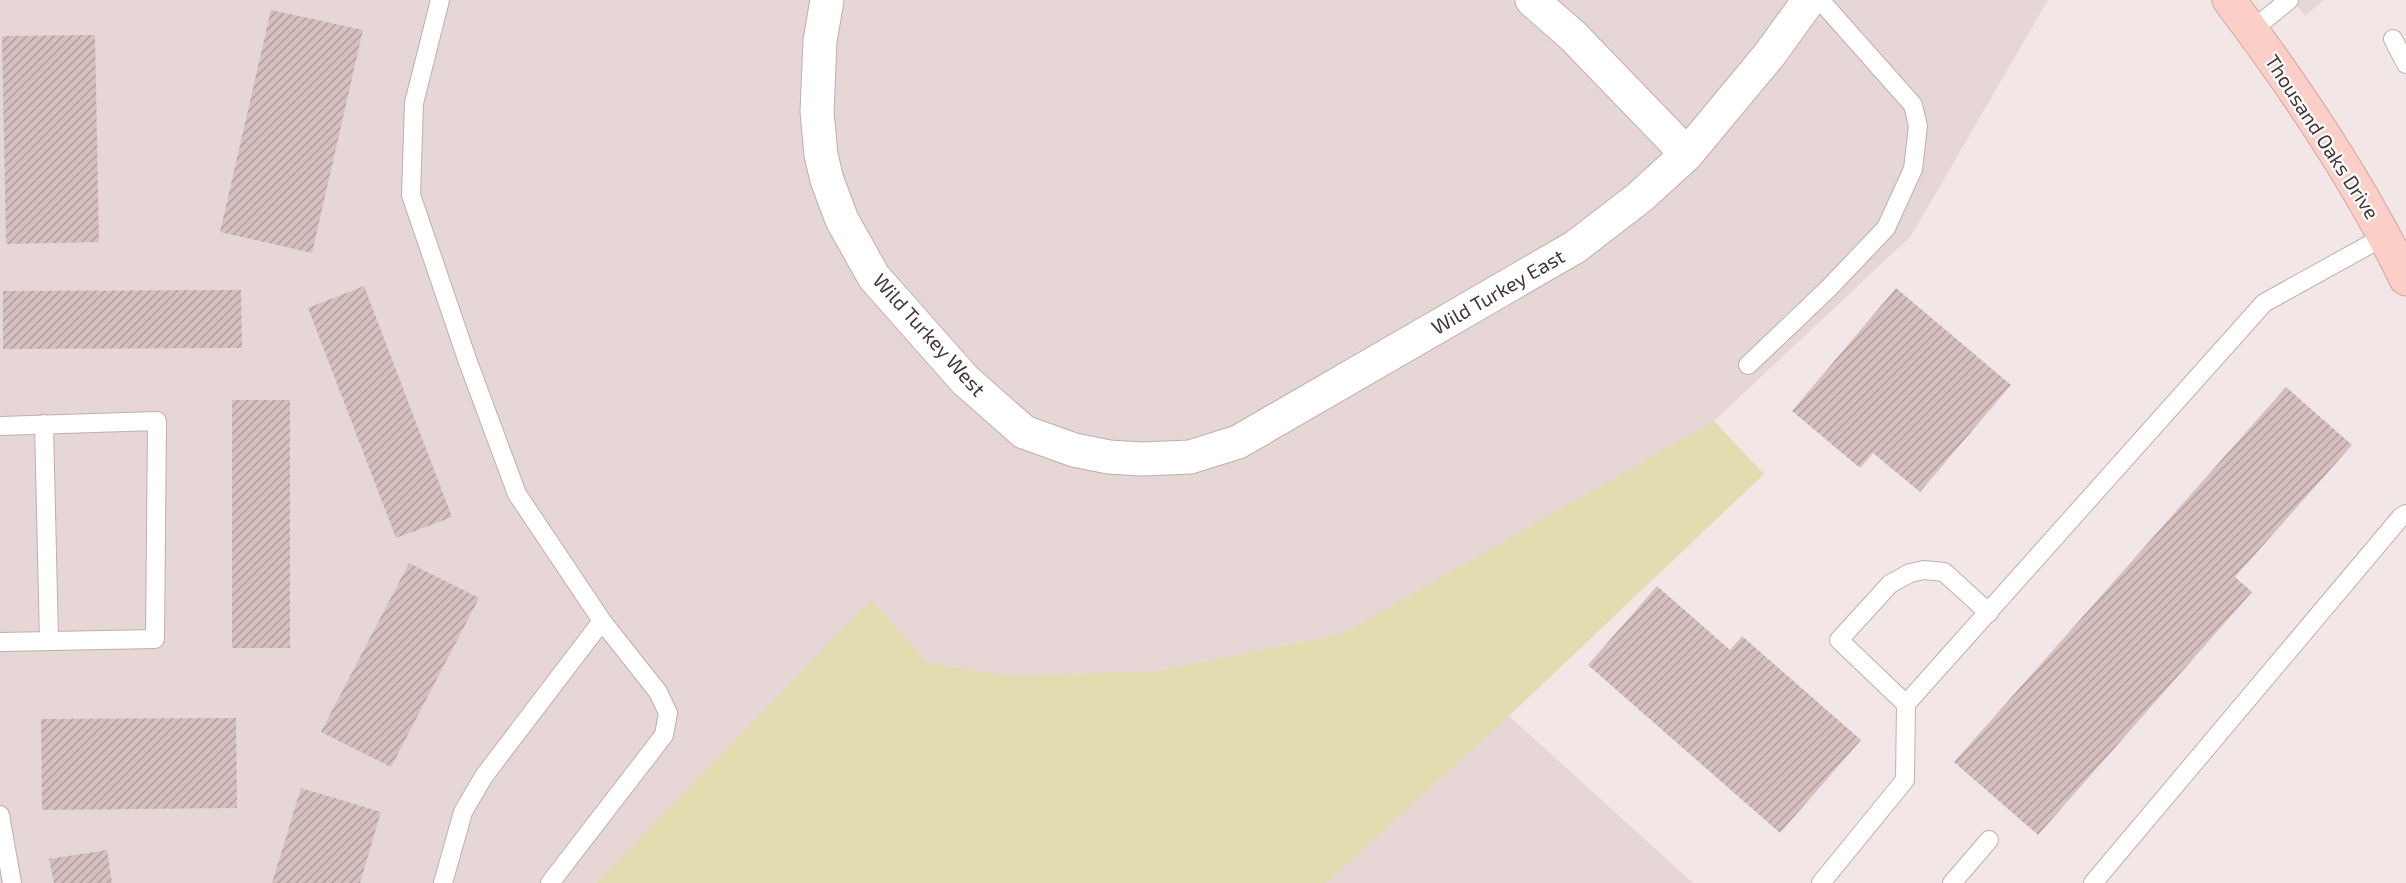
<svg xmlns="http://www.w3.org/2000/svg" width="2406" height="883" font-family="'Exo 2',sans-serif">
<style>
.residential{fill:#e6d6d5}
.green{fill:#e4dcb1}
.building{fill:url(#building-hatch)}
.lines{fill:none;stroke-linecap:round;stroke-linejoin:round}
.lane-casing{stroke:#c0aeac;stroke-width:20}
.street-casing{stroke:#c0aeac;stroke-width:35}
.secondary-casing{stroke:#d5a49d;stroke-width:35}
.lane{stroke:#fff;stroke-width:18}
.street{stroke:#fff;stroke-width:33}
.secondary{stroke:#fbcfc7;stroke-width:33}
.labels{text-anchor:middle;stroke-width:4.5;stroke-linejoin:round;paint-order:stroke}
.street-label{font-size:20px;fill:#443636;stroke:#fff}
</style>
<defs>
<pattern id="building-hatch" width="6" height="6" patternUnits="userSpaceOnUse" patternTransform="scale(1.5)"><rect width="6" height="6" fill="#d6c0bf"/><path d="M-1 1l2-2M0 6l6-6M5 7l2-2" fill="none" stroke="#af9d9c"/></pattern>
</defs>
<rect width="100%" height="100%" fill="#f2e7e6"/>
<path class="residential" d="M0,0h2048l-137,236 -197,185 -370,212 -186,38 -148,5 -82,-13 -57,-63 -275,283h-596z
M2292,0h32l-19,16z
M1509,716l184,167h-367z"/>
<path class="green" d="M1714,421l50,53 -255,242 -183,167h-730l275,-283 57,63 82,13 148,-5 186,-38z"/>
<path class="building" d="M271,10l92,20 -51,223 -92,-21z
M95,35l4,207 -93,2 -4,-208z
M364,286l88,231 -56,21 -88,-230z
M1896,288l115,97 -91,107 -47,-39 -13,15 -68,-57z
M241,290l1,58 -239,1v-58z
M2286,387l66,58 -117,132 17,15 -214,243 -84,-73z
M232,400h58v248h-58z
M409,563l70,35 -88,169 -70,-35z
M1657,586l73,64 12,-14 119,104 -81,93 -192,-168z
M236,718l1,90 -195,2 -1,-91z
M301,788l80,24 -21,71h-88z
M107,850l5,33h-58l-5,-24z"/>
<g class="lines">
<defs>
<path id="lane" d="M440,0l-26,103 -3,92 57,167 49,132 85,127 -118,155 -21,36 -20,71
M2252,30l37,-30
M2393,39l13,25
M1748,365l80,-76 58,-61 27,-59 5,-43 -5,-21 -93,-105
M44,424l5,217
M0,426l157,-5 -2,218 -155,3
M1906,704l-67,-64 51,-56 20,-11 14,-3 20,2 45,41
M0,815l12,68
M550,883l114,-148 4,-22 -10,-21 -56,-71
M1821,883l84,-103 1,-76 358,-401 121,-67
M1952,883l37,-43
M2093,883l308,-366 5,-3"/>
<path id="street" d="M827,0l-7,41 -3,71 4,43 6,25 15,40 32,57 91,103 59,52 50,18 35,7 33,2 48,-2 48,-15 337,-195 65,-50 47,-43 83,-100 39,-54
M1532,0l41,36 114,118"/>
<path id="secondary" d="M2229,0c66,87 129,180 177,279"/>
</defs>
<use href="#lane" class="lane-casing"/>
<use href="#street" class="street-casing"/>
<use href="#secondary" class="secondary-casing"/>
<use href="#lane" class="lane"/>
<use href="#street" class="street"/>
<use href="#secondary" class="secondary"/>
</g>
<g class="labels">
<g class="street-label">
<text transform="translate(2322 137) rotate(57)" y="7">Thousand Oaks Drive</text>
<text transform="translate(1498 292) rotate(-30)" y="7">Wild Turkey East</text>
<text transform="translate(929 335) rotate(48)" y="7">Wild Turkey West</text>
</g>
</g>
</svg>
